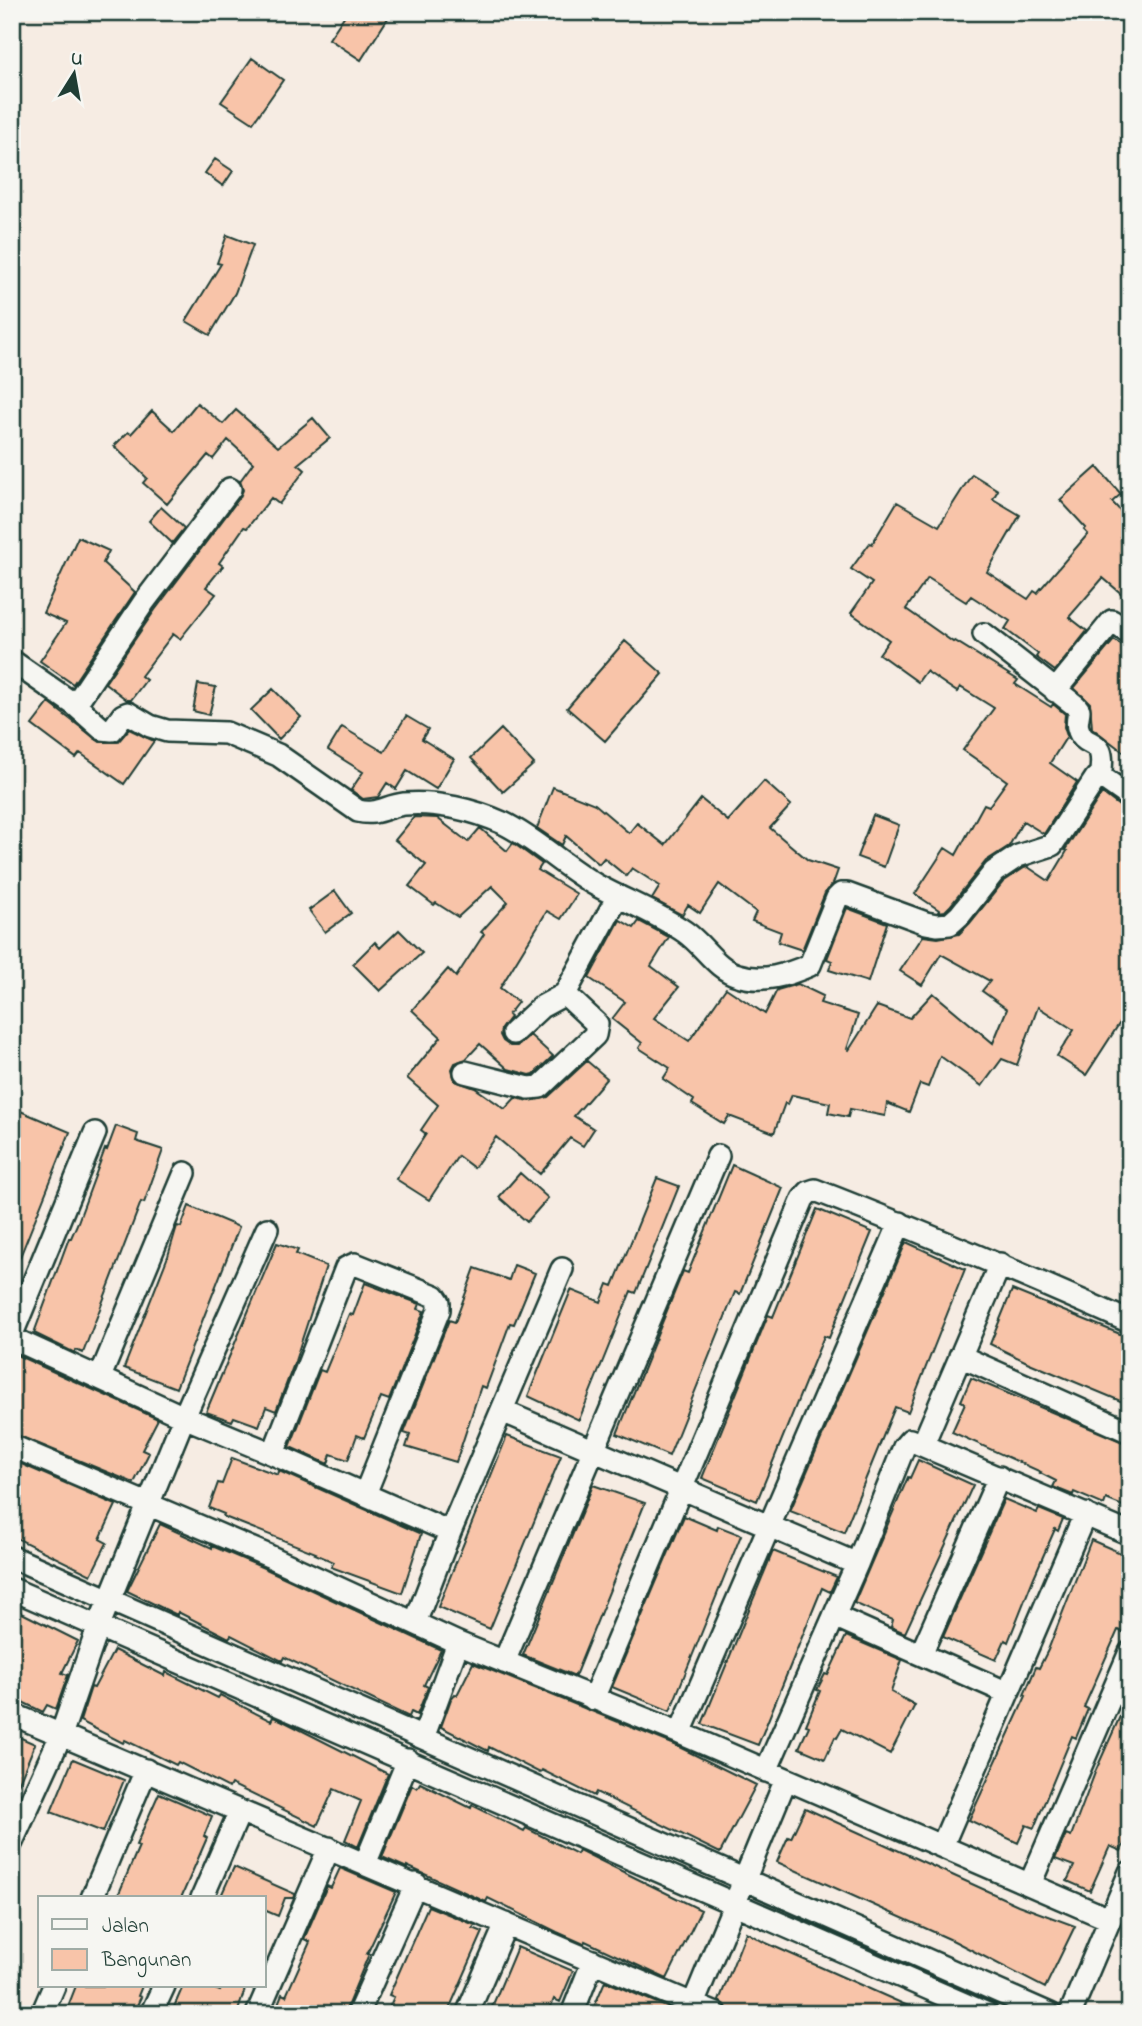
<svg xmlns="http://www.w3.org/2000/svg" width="1142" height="2026" font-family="'Indie Flower',sans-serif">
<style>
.building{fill:#f8c4a9;stroke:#1f3d34;stroke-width:2}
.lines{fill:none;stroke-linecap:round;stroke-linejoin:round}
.minor-casing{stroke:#1f3d34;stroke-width:26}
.minor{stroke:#f6f6f2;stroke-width:21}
</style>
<rect width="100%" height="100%" fill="#f6ece3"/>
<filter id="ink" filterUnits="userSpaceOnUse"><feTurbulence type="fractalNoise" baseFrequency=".0143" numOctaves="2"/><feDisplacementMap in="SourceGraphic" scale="14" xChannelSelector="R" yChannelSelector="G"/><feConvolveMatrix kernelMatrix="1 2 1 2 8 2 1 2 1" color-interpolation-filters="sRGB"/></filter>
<g filter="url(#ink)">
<path class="building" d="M347,12h32l9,6 -27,42 -32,-21z
M252,58l31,22 -30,43 -32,-21z
M215,159l18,12 -10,15 -18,-13z
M227,235l26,10 -18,48 -25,42 -24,-14 35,-57 -4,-1z
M197,403l26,21 13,-14 42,37 35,-29 17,20 -32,26 7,6 -26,34 -8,-6 -24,30 -3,-1 -25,36 4,3 -17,21 10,7 -36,45 -7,-5 -32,42 5,4 -15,20h-4l-22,-17 50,-73 85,-113 3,-7 -3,-9 13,-18 -25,-23 -15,19 -5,-4 -41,49 -24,-21 4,-5 -33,-32 14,-14 3,2 21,-23 22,20z
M1097,467l24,27 -9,8 18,19v80l-27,-23 -34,39 18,14 -32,40 -19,-14 2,-3 -33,-25 5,-8 -39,-25 -5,6 -38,-24 -22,31 47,33 2,-1 63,39 -3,4 36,23 2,-3 12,10 -1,13 3,9 -17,27 27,19 -33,52 -21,-13 -14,25 -23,15 -36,45 -5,5 -7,1 1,-2 -24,-16 30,-46 11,7 28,-51 5,2 18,-25 -44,-31 31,-42 -34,-21 -3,5 -31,-21 -8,11 -39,-28 10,-14 -38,-27 21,-30 -21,-14 19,-26 2,1 25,-42 42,24 33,-52 26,16 -5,9 27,16 -33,57 41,27 6,-8 3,2 51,-59 -4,-4 2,-2 -26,-28z
M161,507l23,21 -12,15 -23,-22z
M78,537l31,14 -6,12 32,29 -62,92 -33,-23 26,-38 -23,-10z
M1114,640l16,12v105l-38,-29 -2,-25 -16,-15z
M625,641l38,33 -58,67 -38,-33z
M198,684l18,3 -7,28 -16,-4z
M273,689l28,28 -22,22 -28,-29z
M49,703l51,39h18l11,-13 25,12 -30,43 -44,-31 -4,5 -44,-33z
M406,716l22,13 -6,10 32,20 -18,30 -29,-18 -11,18 -9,-6 -9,14 -15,2 -12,-9 12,-18 -35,-22 14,-23 42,25z
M501,729l33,35 -31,28 -32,-34z
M764,781l27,24 -21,23 38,32 30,10 -5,14 -8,9 -23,57 -24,-8 3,-10 -29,-11 4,-9 -37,-28 -19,29 -12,-8 -6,10 -30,-16 8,-13 -28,-18 -6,8 -22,-18 -5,6 -33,-28 -4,9 -25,-17 16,-41 42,17 34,29 8,-10 28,22 36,-46 27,22z
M1102,793l20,15 8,2v197l-44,68 -29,-19 17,-26 -36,-23 -21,58 -15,-6 -20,27 -42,-30 -12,31 -8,-3 -11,28 -22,-9 -2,13 -35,-7 -2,8 -20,-4 2,-10 -38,-8 -4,9 -3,-1 -11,30 -45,-17 -5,8 -32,-20 2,-4 -31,-21 7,-11 -31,-20 3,-5 -30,-24 13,-17 -36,-24 31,-58 14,8 5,-7 30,16 -18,29 28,21 -25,31 35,23 37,-53 39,26 12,-24 21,-6 25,12 -3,7 38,12 -11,34 2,1 28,-44 33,12 23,-25 60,50 14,-34 -25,-18 8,-10 -49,-27 -19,31 -22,-14 23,-35 15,2 21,-4 11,-11 33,-41 21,-14 4,-1 21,14 18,-30 -2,-1z
M873,815l26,10 -15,42 -27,-10z
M414,817l23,1 31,24 12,-14 27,23 6,-8 29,21 -4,6 39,24 -16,25 -14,-8 -47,77 18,14 -10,13 2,2 -9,12 -1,6 3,6 7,5h7l13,-11 23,21 -19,18 -4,1 -22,-6 -28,-25 -14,15 -11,4 -3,6 3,12 20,7 30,21 10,-11 15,3 18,-4 39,-36 20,17 -33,38 20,13 -11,17 -13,-8 -30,36 -44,-37 -22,31 -16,-12 -29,44 -33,-21 30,-45 -5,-4 17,-25 -31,-27 34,-41 -29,-27 36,-41 8,8 28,-43 -3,-2 27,-30 -16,-16 -34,31 -22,-14 -2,2 -25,-19 17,-21 -31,-25z
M335,891l16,22 -26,19 -16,-22z
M847,908l40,15 -19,59 -39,-12 3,-9 -5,-2z
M399,930l23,23 -42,38 -27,-27 22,-22 5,6z
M18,1110l52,22 -56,140 -2,-146z
M116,1126l22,8 -2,7 27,9 -19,53 -3,-1 -58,151 -7,-3 -1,3 -41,-20 35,-95h2l7,-16 27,-73 2,1z
M732,1165l51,23 -43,106 -5,-2 -66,164 -52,-22 66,-163 5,2z
M520,1173l28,25 -21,24 -28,-25z
M657,1178l22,8 -43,107 -5,-2 -52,129 -51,-24 43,-106 30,12 7,-18 5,2z
M189,1206l50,21 -63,161 -52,-20 44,-112 9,-30 4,1z
M817,1209l55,23 -43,106 -5,-2 -67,165 -55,-23 66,-163 5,2z
M906,1242l59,27 -57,143 -13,-5 -51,125 -54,-21z
M277,1243l21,7 -2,4 30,12 -31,95 -19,50 -10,-4 -7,19 -25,-9 -2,4 -26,-9z
M514,1265l21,8 -21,51 -4,-1 -24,65 -5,-2 -25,76 -50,-15 4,-12 -6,-2 45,-113 6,2 20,-54 34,12z
M365,1283l55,21 -2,5 6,2 -35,89 -8,-3 -17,41 -7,-3 -9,25 -17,-6 -3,10 -38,-17 30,-77 5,2 24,-58 4,1z
M1012,1290l118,48v67l-103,-43 -37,-18z
M12,1353l146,66 -16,31 7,3 -15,30 -122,-50z
M971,1378l159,67v64l-24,-10 -2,6 -30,-13 -1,3 -20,-8 3,-6 -16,-8 1,-1 -89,-40 13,-29 -4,-2z
M507,1436l54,20 -71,173 -52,-22z
M232,1458l46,17 1,-4 142,63 -19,59 -71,-26 3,-5 -19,-8 1,-1 -89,-35 -4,-2 1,-2 -15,-6 9,-25 4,1z
M12,1460l104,45 -16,34 7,4 -16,32 -79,-39z
M918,1460l55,25 -68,148 -14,-6 2,-7 -39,-17 54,-126 2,1z
M593,1485l52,18 -70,173 -52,-21z
M1004,1499l33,14 2,-4 24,10 -5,12 -3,-2 -21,48 -26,65 -3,-2 -9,20 -53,-23z
M684,1516l33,14 1,-4 23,9 -71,176 -58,-24z
M160,1524l52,24v-2l54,23 175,81 -17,35 4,2 -11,28 -6,-3 -2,5 -125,-60 -2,4 -51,-26 -2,3 -51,-26 -1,3 -50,-24z
M1091,1540l39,17v78l-12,-5 -34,77 4,2 -12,29 -4,-2 -38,92 -8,-3 -8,18 -49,-23 57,-124 -2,-1 12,-28 3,1 9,-18z
M773,1551l64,26 -7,15 -8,-4 -64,157 -56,-21z
M12,1608l66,33 -16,32 6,2 -12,34 -9,-4 -4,7 -31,-15z
M846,1636l56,24 -11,32 24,13 -25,49 -48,-25 -5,9 -2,-1 -10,22 -26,-11 10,-22 -3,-1 14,-34 -3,-1 8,-16 3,1z
M114,1650l51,26 1,-4 52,26 2,-3 51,26 2,-4 8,3 107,54 -30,73 -13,-7 16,-39 -27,-12 -17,37 -86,-42 -2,4 -51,-26 -2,3 -51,-25 -2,3 -43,-22 11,-34 3,1z
M473,1663l202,82 81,40 -36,68 -124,-61 -2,4 -52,-26 -2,3 -51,-26 -1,4 -47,-24 10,-28 4,-5 2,1z
M1130,1694v137l-9,20 -11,-5 -20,45 -23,-10 7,-15 -19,-7 11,-25 5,2 25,-66z
M12,1734l23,10 -22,53h-1z
M73,1759l51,21 -21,52 -52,-20z
M420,1783l51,25 1,-3 52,26 2,-3 51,26 2,-4 18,9 104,51 -34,69 -82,-38 -1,3 -27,-12 -69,-34 -2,4 -79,-36v2l-25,-11 30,-72 5,3z
M159,1793l53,23 -8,20 3,2 -26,60h-64l22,-52 -3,-1z
M805,1808l213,97 57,21 -30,62 -91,-47 -177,-79 11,-25 3,1z
M234,1867l61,27 -2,4h-8l-7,18 -14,-6v-12h-44z
M340,1868l56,24 -29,62h2l-25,60h-70l8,-20 4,2 24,-54 -6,-3 23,-53 4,2z
M428,1906l47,19 -2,3 10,4 -36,82h-61l8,-17 -5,-2z
M746,1932l18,10 162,72h-197l-3,-8 -7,-5z
M517,1947l56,24 -13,31 -6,-3 -6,15h-9l-19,-8 -3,8h-28z
M605,1981l71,30v3h-40l-17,-8 -1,3 -4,-2 -3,7h-20z
M76,1986h66l-4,10 3,1 -8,17h-68z
M183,1986h24l13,5 3,-5h23l-9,28h-66z"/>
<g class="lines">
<defs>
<path id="minor" d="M984,634l92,72 3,4c0,5 -3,12 -1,18 6,24 30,4 22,49
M12,661l63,44 27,24 10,1 11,-15 5,-2 22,13 17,5 59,2 52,22 80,56c19,5 28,-5 46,-7 32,-3 70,6 99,19 33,16 60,43 93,62 29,16 61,28 89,47 19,13 31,37 53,43 25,8 49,0 72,-10l27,-67 4,-4h6l79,29 11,2 13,-1 10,-9 34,-43 24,-16 34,-11 44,-67h7l27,19
M1055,691l57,-70 18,13
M75,705l69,-103 86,-113
M513,1033l28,-26 24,-13 53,-98
M465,1072l64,16 11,-1 55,-52 2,-11 -32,-30
M12,1334l83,-201
M12,1338l172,79 89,37 177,78
M960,1356l170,76
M100,1377l85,-204
M502,1411l355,153
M923,1444l77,-180
M12,1446l257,110 189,87 222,90 429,186
M273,1454l73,-186 9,-4 80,32 4,6v8l-74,184
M12,1557l1038,457
M12,1589l975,425
M834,1616l174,77
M415,1623l35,-91 112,-263
M921,1654l78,-177
M504,1662l214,-506
M593,1699l210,-500 6,-7 6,-2c106,41 211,86 315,132
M12,1714l704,300
M680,1733l220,-510
M423,1738l35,-95
M766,1771l91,-207 47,-117 6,-7 220,94
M12,1842l49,-107 38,-110 85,-208 83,-188
M942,1846l143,-332
M365,1864l43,-104
M1030,1884l100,-232
M92,1898l54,-128
M202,1898l38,-87
M42,2014l12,-28
M151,2014l13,-28
M257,2014l72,-166
M358,2014l58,-130
M467,2014l39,-90
M572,2014l21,-53
M689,2014l97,-235
M1070,2014l60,-142"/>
</defs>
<use href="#minor" class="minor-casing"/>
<use href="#minor" class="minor"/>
</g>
</g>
<rect width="1142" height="2026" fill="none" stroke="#f6f6f2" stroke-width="42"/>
<rect x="21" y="21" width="1100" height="1984" fill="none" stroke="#1f3d34" stroke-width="2.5" filter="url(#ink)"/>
<rect x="38" y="1896" width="228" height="91" fill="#f6f6f2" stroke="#a0aca6" stroke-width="2"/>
<rect x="52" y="1919" width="35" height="10" fill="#f6f6f2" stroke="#a0aca6" stroke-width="2"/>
<text x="102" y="1932" font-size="21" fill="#1f3d34">Jalan</text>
<rect x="52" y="1949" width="35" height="21" fill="#f8c4a9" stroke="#a0aca6" stroke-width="2"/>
<text x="102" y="1966" font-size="21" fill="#1f3d34">Bangunan</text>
<g transform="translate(74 74) rotate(11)" stroke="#f6f6f2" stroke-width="5" paint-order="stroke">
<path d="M0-5L12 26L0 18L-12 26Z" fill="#1f3d34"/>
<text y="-10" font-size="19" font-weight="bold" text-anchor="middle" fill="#1f3d34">U</text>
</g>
</svg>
